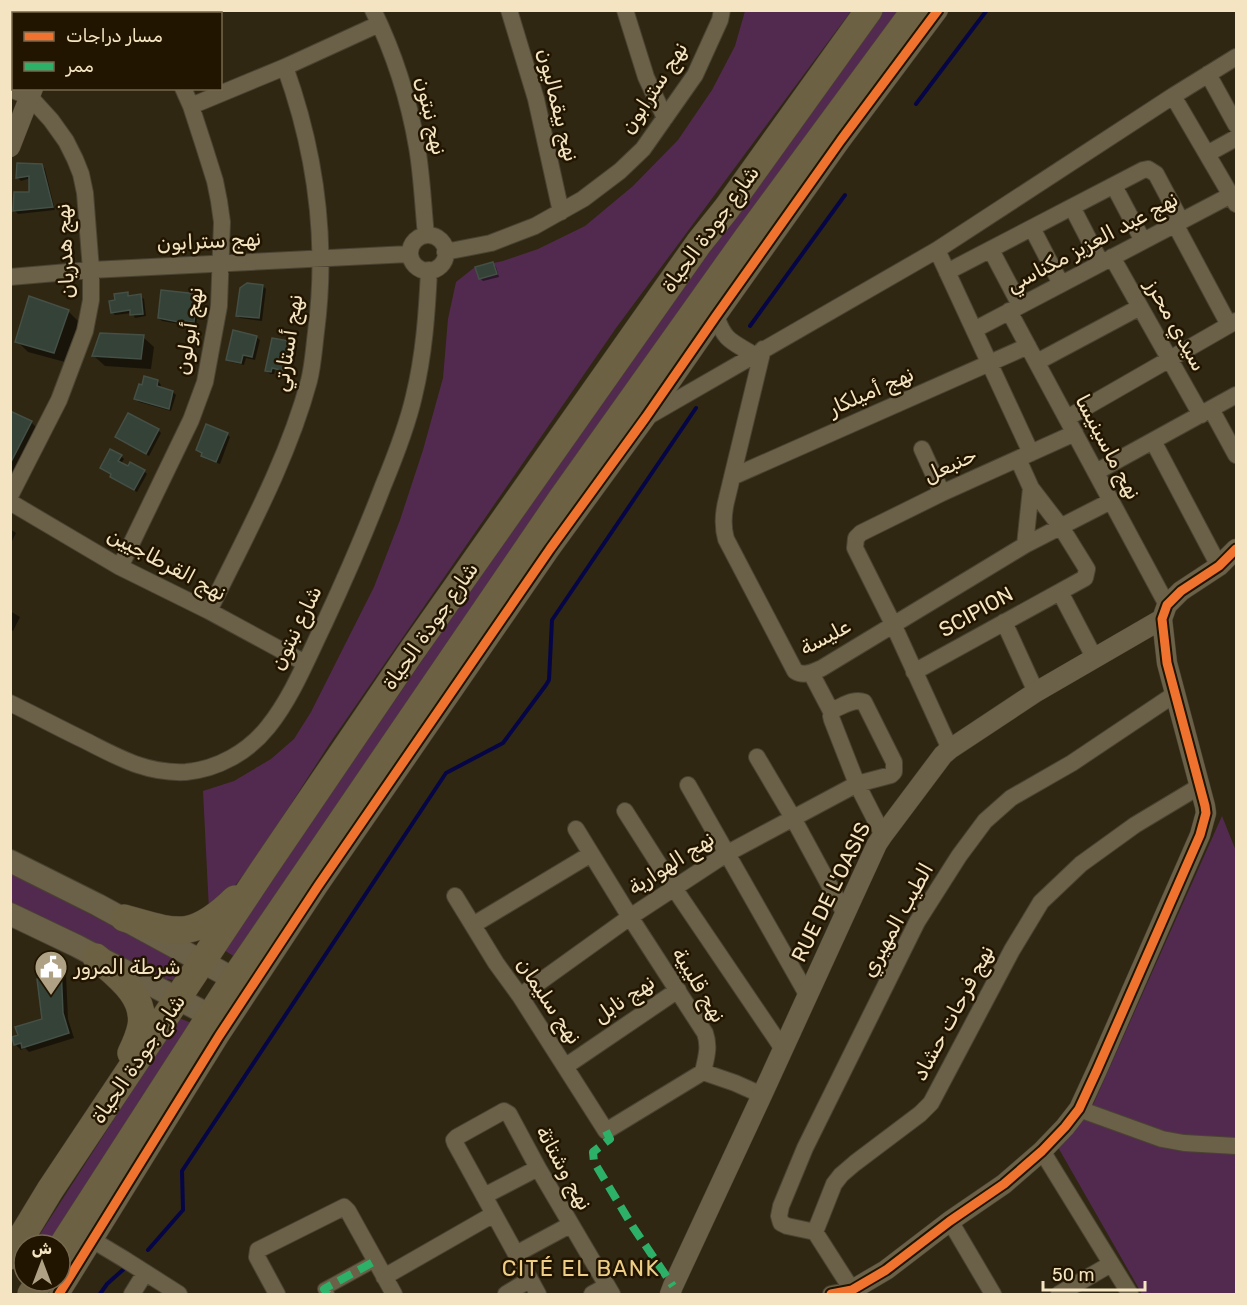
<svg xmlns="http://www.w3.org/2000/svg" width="1247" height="1305" font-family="Rubik,Vazirmatn,sans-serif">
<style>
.green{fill:#522a50}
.shadow{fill:#0007}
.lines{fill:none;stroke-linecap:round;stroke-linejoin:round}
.stream{stroke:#060647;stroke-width:4}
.building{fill:#344238;stroke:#444f46;stroke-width:1.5}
.pedestrian-casing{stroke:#4b4332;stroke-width:14}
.minor-casing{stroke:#4b4332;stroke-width:18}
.tertiary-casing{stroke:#4b4332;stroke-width:21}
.secondary-casing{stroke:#4b4332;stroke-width:24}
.trunk-casing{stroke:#4b4332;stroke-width:28}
.pedestrian{stroke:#6b6148;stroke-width:12}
.minor{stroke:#6b6148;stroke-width:16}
.tertiary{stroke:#6b6148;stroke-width:20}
.secondary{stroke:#6b6148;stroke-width:22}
.trunk{stroke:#6d6144;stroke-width:27}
.quiet{stroke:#2db169;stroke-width:8;stroke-dasharray:15 8;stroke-linecap:butt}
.cycleway-casing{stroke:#211500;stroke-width:13}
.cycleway{stroke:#ef722f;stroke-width:9}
.labels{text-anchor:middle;stroke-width:5;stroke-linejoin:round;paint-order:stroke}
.street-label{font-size:21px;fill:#f4e4c2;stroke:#211500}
.poi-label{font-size:21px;fill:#f4e4c2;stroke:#211500;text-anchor:start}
.neighbourhood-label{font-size:22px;letter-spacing:1.5px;fill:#eece86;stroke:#211500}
</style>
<rect width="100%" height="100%" fill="#2f2712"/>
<path class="green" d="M745,11h106l-235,317 -286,415 -73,114 -33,43 -15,10 -6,-119 31,-10 37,-22 23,-20 17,-27 63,-125 26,-67 23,-70 20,-72 5,-59 8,-37 19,-15 28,-6 35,-12 47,-23 48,-40 45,-46 34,-50 23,-44z
M881,11h28l-666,951 -19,-12 414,-605z
M1222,816l14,35v443h-94l-87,-152 33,-26z
M10,873l161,83 14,18 -7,7 -17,-3 -150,-75z
M179,1018l15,6 -143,221h-18z"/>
<path class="shadow" d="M42,165l3,4 10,41 -37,4 -3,-3 16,-18v-15l-10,3 -3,-3z
M493,264l3,3 3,10 -16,4 -3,-3z
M263,286l3,3 -4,32 -22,-3 -3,-3z
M127,294l3,3 10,-1 4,3 2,17 -11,2 -3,-5 -17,2 -3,-3z
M196,295l4,3 -4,27 -10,-1v1l-24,-4 -3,-3z
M30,298l39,14 10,10 -14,40 -37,-10 -11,-11z
M143,337l11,10 -3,22 -46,-3 -11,-10z
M256,337l4,3 -5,20 -9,-2 -2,7 -13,-3 -3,-3z
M294,343l3,4 -2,11 -5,-1 -3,16 -12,-3 -1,4h-4l-3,-3z
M158,381l3,4 -1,4 13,3 3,3 -5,16 -32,-9 -3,-3z
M10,413l21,9 11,11 -32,45z
M158,430l3,3 -12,23 -29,-16 -3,-3z
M227,434l3,3 -10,27 -14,-5 -3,-4v-1l-5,-4z
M121,456l3,3 -3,5 23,7 3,3 -10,18 -22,-12 -3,-3v-2l-10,-7z
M10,529l6,4 -6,12z
M10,611l10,6 -7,14 -2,-1 -1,1z
M60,969l6,5 2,45 6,19 -45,14 -4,-4 -4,2 -5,-5 -3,-7 31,-18 3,-39z"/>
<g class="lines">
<path class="stream" d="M916,104l71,-94
M750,326l95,-131
M148,1250l35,-40 -1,-39 264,-398 57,-30 43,-58 3,-5 3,-60 144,-212
M100,1294l7,-10 19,-17"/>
</g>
<path class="building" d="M17,163l25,1 11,43 -40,4 1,-19h15v-16l-13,2z
M493,262l4,12 -18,5 -4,-12z
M247,283l16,2 -4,33 -23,-2 4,-28z
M161,290l36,4 -3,28 -10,-1 -1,2 -25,-5z
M128,292v4l13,-2 2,20 -13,1v-5l-19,3 -2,-12 6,-1 -1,-6z
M29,296l40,14 -15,43 -39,-11z
M233,330l24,6 -5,21 -9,-2 -2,8 -15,-3z
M100,333l44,2 -3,24 -49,-3z
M272,338l23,4 -3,14 -5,-1 -3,16 -12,-3 -1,4 -6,-1z
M144,376l14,4 -1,6 16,5 -4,18 -35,-10 5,-15 3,1z
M10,411l22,10 -22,43z
M128,413l31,16 -13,25 -31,-17z
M206,424l22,9 -12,29 -15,-6 1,-3 -6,-3z
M110,449l12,6 -4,6 10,5 2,-4 15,8 -11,20 -24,-13 1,-3 -11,-6z
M46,967h15l2,46 6,20 -47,15 -1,-5 -7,2 -2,-8 6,-2 -3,-8 27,-8 -5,-40 9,1z"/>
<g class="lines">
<defs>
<path id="pedestrian" d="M328,1294l-4,-5 51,-28"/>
<path id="minor" d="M135,10l2,4
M373,10c21,43 36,90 44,137 5,29 6,59 9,88
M509,10l27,89 25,113
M625,10l21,67 19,41
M1208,74l28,51
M10,89l20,8 21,23 15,21 9,18 6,15 4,19 6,77v30l-6,31 -26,69 -49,96
M1173,96l63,108
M191,106l94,-39 94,-43
M1207,154l29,-16
M1114,186l29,55
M1072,207l29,56
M1175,224l54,101
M1032,228l29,56
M410 253a18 18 0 1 1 36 0a18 18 0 1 1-36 0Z
M937,250l94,203
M991,250l29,55
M445,252l46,-9 44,-17 48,-27 37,-28 23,-22 52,-74 25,-55 2,-10
M1112,257l89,158
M947,272l196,-102 5,-1 8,5 25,47
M10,277l81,-7 318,-16
M1009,311l158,294
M716,316c9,26 16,25 38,39
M974,330l257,-135
M763,349l-36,149c-4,15 -5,27 -1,41l69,132c9,6 18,1 27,-3l203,-123 86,-44
M1037,362l103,-55
M1211,409l25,46
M647,417l290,-167 236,-154 63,-39
M1067,418l169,-97
M1153,441l66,125
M922,449l20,44
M1096,472l140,-77
M732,477l296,-131
M10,502l110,65 89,44 96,52
M1025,545l6,-57
M120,567l71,-147 14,-38 14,-76 3,-84 -3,-21 -4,-20 -11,-35 -13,-40 -8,-18
M1060,592l34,65
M209,611c36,-74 78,-149 100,-230 4,-16 5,-33 7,-49 12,-92 0,-179 -31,-265
M1004,622l32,70
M914,672l171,-94 2,-9 -26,-42 -30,-39 -13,-29
M811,673l21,40
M10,703c25,12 49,25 74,37 34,17 62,34 102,32 32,-3 62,-20 82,-45 24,-30 39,-68 56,-103 21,-45 41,-91 59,-138 12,-29 24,-59 31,-90 10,-41 13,-83 15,-126
M950,749l-57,-125 -38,-76 1,-10 5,-5 81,-40 133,-60
M757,757l36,61 52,96
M688,785l120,211
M625,811l49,77 109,161
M455,896l41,67 24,33 86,135 97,-59c3,-14 7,-25 2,-39l-75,-116 -54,-88
M473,925l118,-71
M520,996l110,-79 96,-63 131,-70 34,-9 3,-3v-10l-30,-60c-10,-4 -21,4 -31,8l-2,6 1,4 25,64 26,51
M566,1066l112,-76
M703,1072l32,11 27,12
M1079,1109l83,30 22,4 52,3
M1042,1151l88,143
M484,1196l54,-28
M950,1221l43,73
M815,1232l-28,-6 -6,-3 -2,-7 2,-10 24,-58 112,-226 42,-66 26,-35 26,-23 61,-35 103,-69
M94,1241l30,18 55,35
M516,1254l54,-29
M384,1277l110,-63
M132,1294l13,-21
M277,1294l-20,-37 1,-7 86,-43 4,4 46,83
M506,1294l23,-14
M538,1294l-83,-151 -1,-3 3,-3 45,-25 2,-1 5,3 29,54 74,126
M592,1294l15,-8
M831,1294l21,-4 -37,-58 19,-48 7,-9 14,-12 65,-49 11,-11 81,-153 29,-48 40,-38 54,-39 65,-39
M1059,1294l52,-30"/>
<path id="tertiary" d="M36,14l1,-4
M63,14l1,-4
M10,80l4,-8
M10,147l23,-59
M59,1294l160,-258 99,-150 232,-337 96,-132 70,-101 125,-176 97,-130
M670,1294l3,-8 89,-191 115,-251 6,-9 60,-80 7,-6 86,-57 126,-73
M854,1294l-2,-4 34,-20 64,-49 54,-37 38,-33 23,-24 14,-18 18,-39 103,-235 6,-22 -1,-7 -38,-143 -5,-44 5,-14 14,-14 38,-25 17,-17"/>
<path id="secondary" d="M10,861l88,44 136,74
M10,914l67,32 134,70"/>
<path id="trunk" d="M124,918c53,15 68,23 111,-19
M96,957c20,18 50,38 45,69 -2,10 -6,19 -10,27
M60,1249l174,-270 328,-481 185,-260 168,-228
M10,1256l40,-66 213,-320 146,-215 290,-412 28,-35 142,-198
M31,1294l9,-13"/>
</defs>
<use href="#pedestrian" class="pedestrian-casing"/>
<use href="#minor" class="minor-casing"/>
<use href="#tertiary" class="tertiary-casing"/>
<use href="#secondary" class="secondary-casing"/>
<use href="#trunk" class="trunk-casing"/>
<use href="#pedestrian" class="pedestrian"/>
<use href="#minor" class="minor"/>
<use href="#tertiary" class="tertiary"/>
<use href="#secondary" class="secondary"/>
<use href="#trunk" class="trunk"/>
<path class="quiet" d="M606,1131l4,8 -17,13 1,10 39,65 40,59
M328,1294l-4,-5 51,-28"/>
<defs>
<path id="cycleway" d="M59,1294l160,-258 99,-150 232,-337 96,-132 70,-101 125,-176 97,-130
M831,1294l21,-4 34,-20 64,-49 54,-37 38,-33 23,-24 14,-18 18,-39 103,-235 6,-22 -1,-7 -38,-143 -5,-44 5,-14 14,-14 38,-25 17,-17"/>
</defs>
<use href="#cycleway" class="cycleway-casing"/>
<use href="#cycleway" class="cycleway"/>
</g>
<defs>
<symbol id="civic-pin" viewBox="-11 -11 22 30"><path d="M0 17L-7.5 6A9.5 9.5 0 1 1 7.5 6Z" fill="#afa284" stroke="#211500"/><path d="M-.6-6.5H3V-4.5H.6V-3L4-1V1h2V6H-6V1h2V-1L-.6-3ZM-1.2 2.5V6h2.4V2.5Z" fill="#fff"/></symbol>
</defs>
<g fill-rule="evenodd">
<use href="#civic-pin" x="32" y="948" width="38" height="52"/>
</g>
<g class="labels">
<g class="street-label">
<text transform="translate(654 88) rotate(-57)" y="7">نهج سترابون</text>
<text transform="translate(558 105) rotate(76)" y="7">نهج بيقماليون</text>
<text transform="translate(431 116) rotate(77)" y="7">نهج نبتون</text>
<text transform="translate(710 229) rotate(-54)" y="7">شارع جودة الحياة</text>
<text transform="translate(209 241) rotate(-3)" y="7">نهج سترابون</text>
<text transform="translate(1092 242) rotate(-28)" y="7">نهج عبد العزيز مكناسي</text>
<text transform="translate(65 251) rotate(-93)" y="7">نهج هدريان</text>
<text transform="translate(1176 325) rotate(61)" y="7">سيدي محرز</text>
<text transform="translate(189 331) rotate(-81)" y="7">نهج أبولون</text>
<text transform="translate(288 343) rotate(-81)" y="7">نهج أستارتي</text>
<text transform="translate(871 391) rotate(-24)" y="7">نهج أميلكار</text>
<text transform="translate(1108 447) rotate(62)" y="7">نهج ماسينيسا</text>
<text transform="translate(950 465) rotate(-25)" y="7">حنبعل</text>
<text transform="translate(167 564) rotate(28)" y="7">نهج القرطاجيين</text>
<text transform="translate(976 612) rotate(-29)" y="7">SCIPION</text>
<text transform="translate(430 626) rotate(-55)" y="7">شارع جودة الحياة</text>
<text transform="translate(296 628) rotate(-64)" y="7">شارع نبتون</text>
<text transform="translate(825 637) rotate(-28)" y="7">عليسة</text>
<text transform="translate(671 863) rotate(-33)" y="7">نهج الهوارية</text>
<text transform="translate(831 892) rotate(-64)" y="7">RUE DE L'OASIS</text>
<text transform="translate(897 920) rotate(-61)" y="7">الطيب المهيري</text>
<text transform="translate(699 985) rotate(59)" y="7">نهج قليبية</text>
<text transform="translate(624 999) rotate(-34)" y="7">نهج نابل</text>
<text transform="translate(549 1001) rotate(56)" y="7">نهج سليمان</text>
<text transform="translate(953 1013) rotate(-62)" y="7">نهج فرحات حشاد</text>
<text transform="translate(138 1059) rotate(-56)" y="7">شارع جودة الحياة</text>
<text transform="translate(564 1168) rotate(61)" y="7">نهج وشتاتة</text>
</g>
<g class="poi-label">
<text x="74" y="974">شرطة المرور</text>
</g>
<g class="neighbourhood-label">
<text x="581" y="1276">CITÉ EL BANK</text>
</g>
</g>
<rect width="1247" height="1305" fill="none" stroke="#f4e4c2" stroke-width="24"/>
<rect x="12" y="12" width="210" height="78" fill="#211500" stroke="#75684e" stroke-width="1.5"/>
<rect x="24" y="32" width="30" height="9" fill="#ef722f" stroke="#75684e" stroke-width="1.5"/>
<text x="66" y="42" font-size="18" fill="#f4e4c2">مسار دراجات</text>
<rect x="24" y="62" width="30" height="9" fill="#2db169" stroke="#75684e" stroke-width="1.5"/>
<text x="66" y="72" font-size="18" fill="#f4e4c2">ممر</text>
<g transform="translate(42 1263)"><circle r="28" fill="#211500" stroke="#75684e" stroke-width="1.5"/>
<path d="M0-4.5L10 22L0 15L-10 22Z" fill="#afa284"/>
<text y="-9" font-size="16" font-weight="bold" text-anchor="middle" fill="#f4e4c2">ش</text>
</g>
<path d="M1043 1281v9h102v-9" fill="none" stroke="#f4e4c2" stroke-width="3"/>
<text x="1052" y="1281" font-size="18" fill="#f4e4c2" stroke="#211500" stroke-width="4.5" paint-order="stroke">50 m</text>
</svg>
